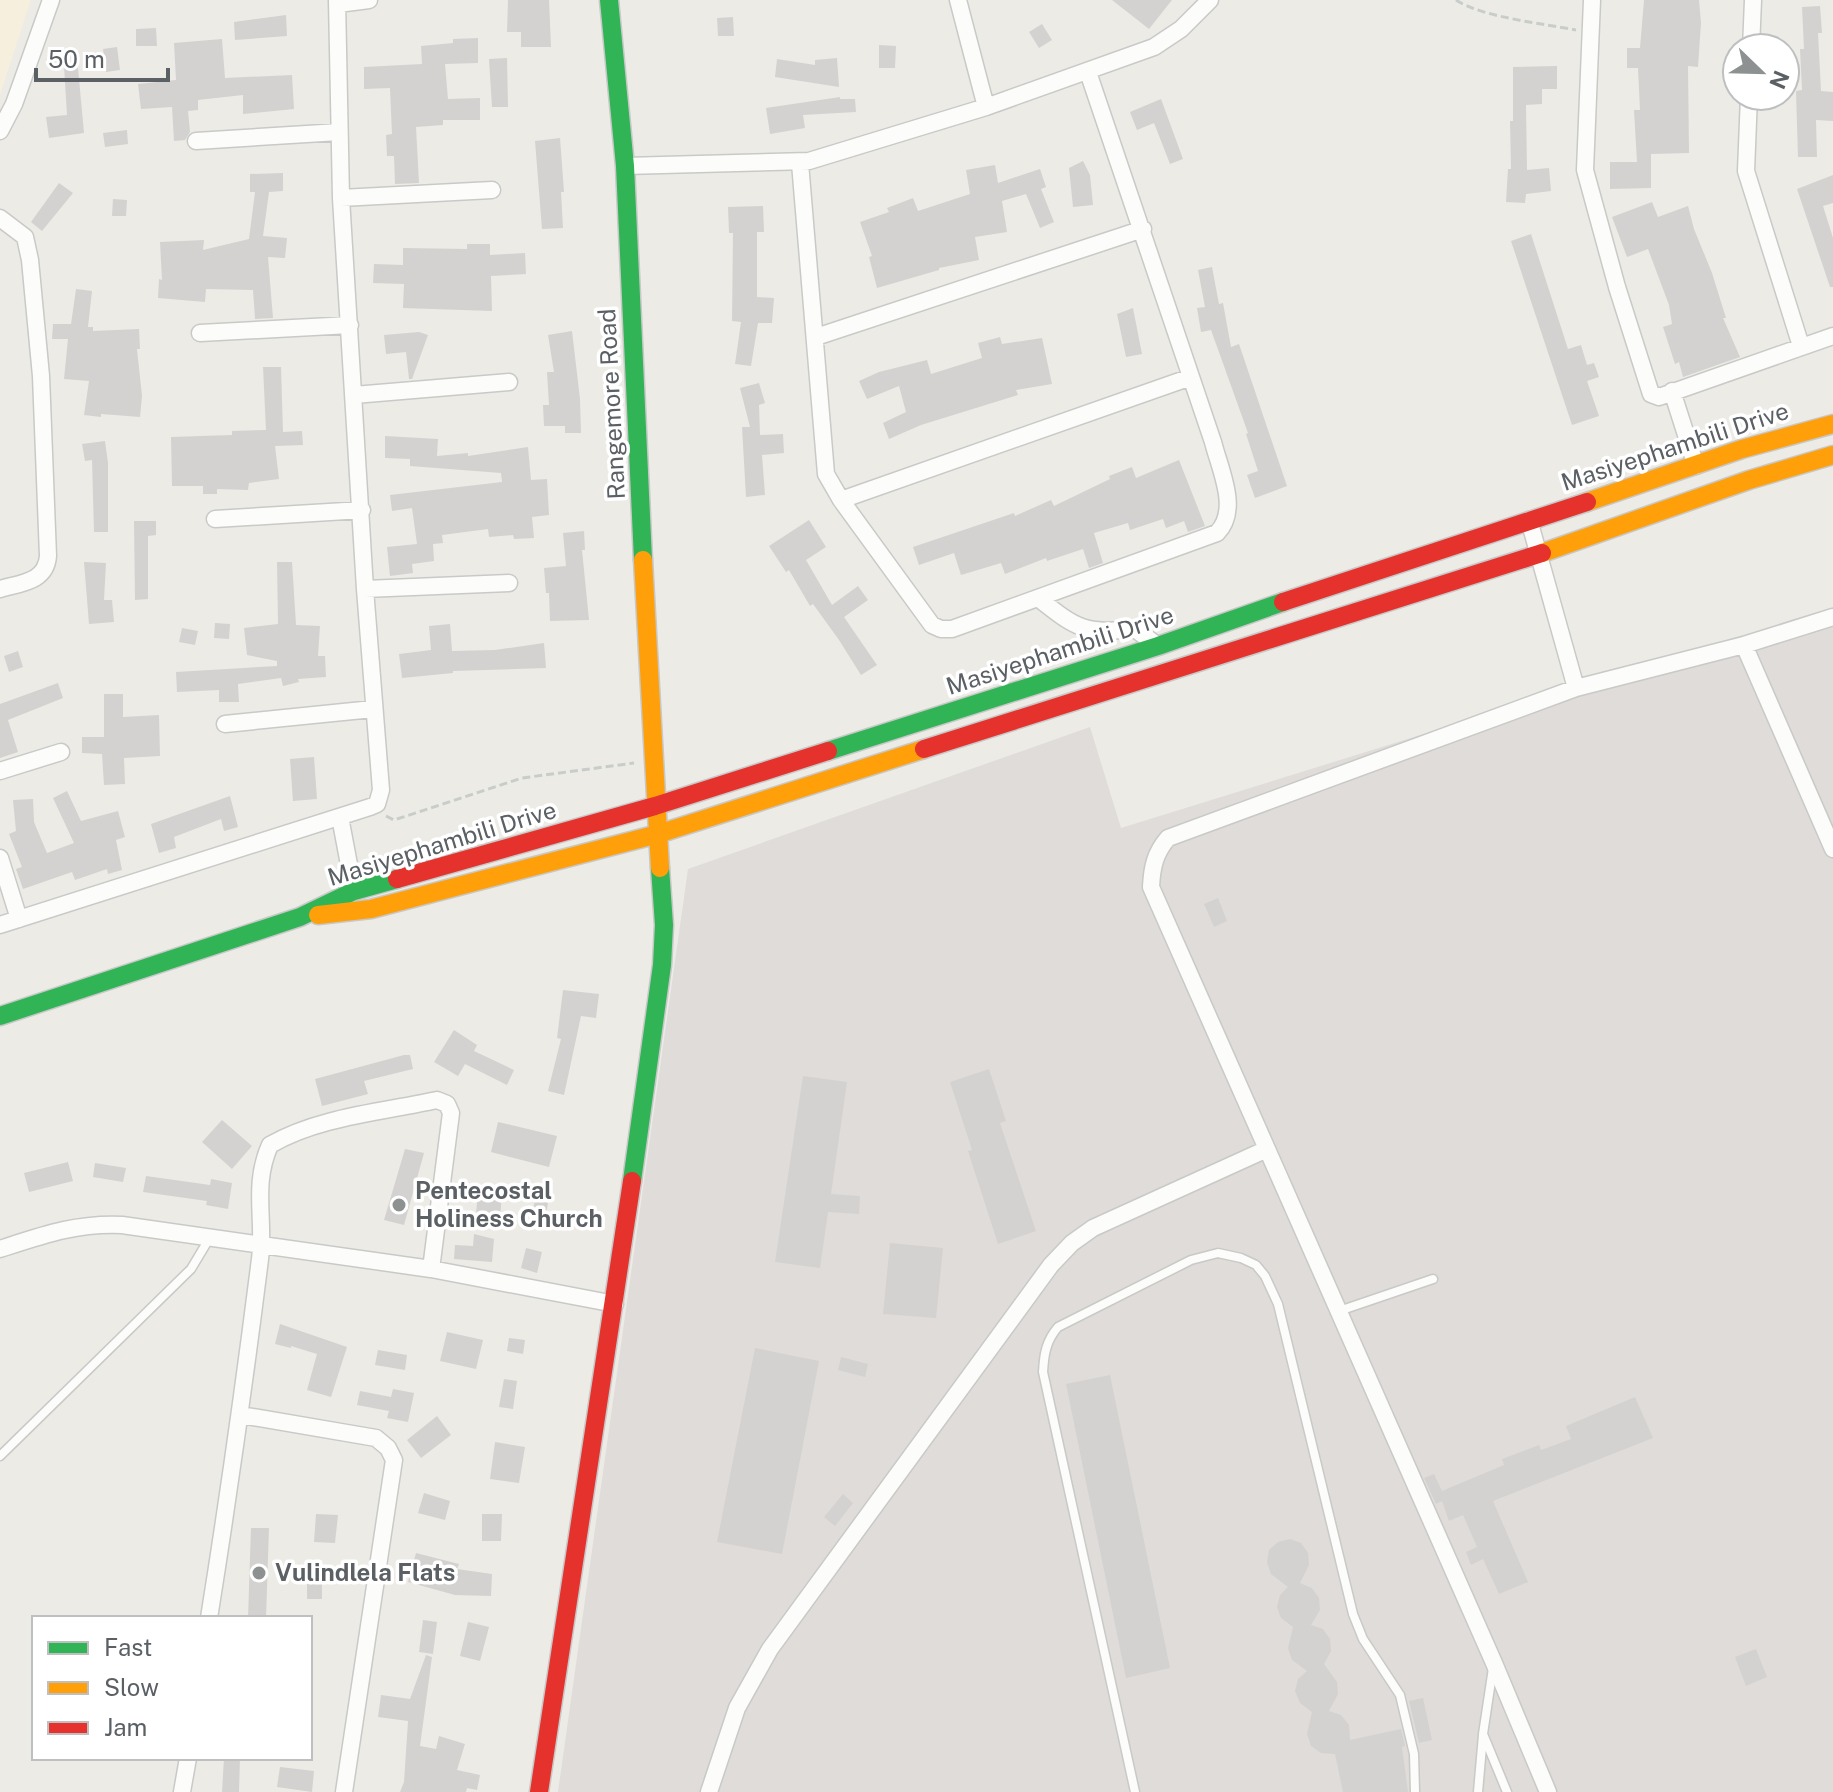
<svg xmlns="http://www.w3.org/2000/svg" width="1833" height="1792" font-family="'Public Sans',sans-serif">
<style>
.commercial{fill:#f6efde}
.industrial{fill:#dfdcd9}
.building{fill:#d4d2d0}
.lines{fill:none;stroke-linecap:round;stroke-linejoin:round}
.lane-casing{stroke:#c9c9c8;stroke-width:11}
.street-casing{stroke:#c9c9c8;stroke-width:19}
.fast-casing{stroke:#c7c8c7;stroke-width:21}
.slow-casing{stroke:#c7c8c7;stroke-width:21}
.jam-casing{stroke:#c7c8c7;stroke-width:21}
.path{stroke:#c8cdc9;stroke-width:3;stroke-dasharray:8 4;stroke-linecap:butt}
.lane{stroke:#fcfcfb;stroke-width:8}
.street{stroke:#fcfcfb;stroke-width:16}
.fast{stroke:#30b455;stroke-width:18}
.slow{stroke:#ff9f0a;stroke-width:18}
.jam{stroke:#e5322d;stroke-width:18}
.poi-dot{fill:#8e9192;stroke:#fff;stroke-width:3}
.labels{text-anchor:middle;stroke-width:7;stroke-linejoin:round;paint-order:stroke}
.street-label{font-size:24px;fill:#5b6065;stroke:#fff}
.poi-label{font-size:24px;font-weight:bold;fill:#5b6065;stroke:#fff;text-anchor:start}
</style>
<rect width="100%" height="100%" fill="#ecebe6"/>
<path class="commercial" d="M0,0h31l-31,95z"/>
<path class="industrial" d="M1833,607v1185h-1275l130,-923 402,-142 31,101z"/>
<path class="building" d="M508,0h41l2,47h-30v-15h-14z
M1112,0h60l-23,29z
M1644,0h55l2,23 -3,44 -10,-1 1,87 -38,1v34l-41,1v-27h27l-3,-52h6l-2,-42h-11v-20h13z
M1820,6l2,27h-4l3,58 12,1v29l-17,-1 1,37h-19l-2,-66 6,-1 -2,-41h4l-2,-42z
M286,15l1,21 -52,4 -1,-18z
M733,17l1,19h-16l-1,-18z
M1042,24l10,16 -13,8 -10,-16z
M156,28l1,18h-21v-17z
M478,38v25l-33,1 3,35 32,-1v22h-37v5l-27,2 3,56 -24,1 -1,-28h-7l-1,-21 6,-1 -2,-46 -26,1v-22l58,-3 -1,-18 32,-3v-4z
M222,39l3,39 67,-3 2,34 -51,5v-19l-45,5v10l-10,1 2,21 -5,8 -11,1 -2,-34 -31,2 -3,-25 38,-4 -2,-37z
M879,45l17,1 -1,22h-16z
M117,47l3,23 -14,2 -3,-23z
M507,58l1,49h-16l-3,-48z
M837,58l2,29 -64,-10 2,-18 38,6v-5z
M75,65l3,3 6,65 -35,5 -3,-21 21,-2 -3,-49z
M1557,66v23h-15v15l-16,1 1,65 22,-2 2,23 -25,3 -1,9 -19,-1 2,-33h3l-1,-48h3v-54z
M840,97v2h15l1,13 -53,3 2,13 -35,6 -4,-26z
M1161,99l22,60 -13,5 -16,-41 -17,7 -7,-18z
M127,130l1,14 -23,3 -2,-14z
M560,138l4,54h-3l2,36 -21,1 -7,-88z
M1083,161l7,14 3,30 -20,2 -4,-39z
M995,165l3,18 42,-14 6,18 -5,2 13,33 -14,6 -14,-34 -24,7 5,31 -32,5 4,23 -40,8v2l-62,18 -8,-31 3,-1 -12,-34 29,-10 -2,-4 26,-10 5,13 52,-17 -4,-24z
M283,173v18l-14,1 -6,44 24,2 -2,20 -17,-1 5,61 -18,1 -2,-29 -47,-1 -1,13 -47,-4 1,-19 3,1 -2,-38 44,-2 -1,10 46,-11 6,-47h-5v-18z
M1833,175v28l-10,3 10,32v49h-3l-33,-98z
M59,183l14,10 -31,38 -11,-9z
M113,199l14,1 -1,16h-14z
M1652,202l6,15 30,-11 6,23 18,44 14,45h-3l17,39 -57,20 -4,-15 -4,2 -12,-37 9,-3 -3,-19 -21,-56 -21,8 -15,-40z
M763,206l1,26h-7v65l17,1 -2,25h-14l-7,43 -16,-2 6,-42 -9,-1 1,-88h-4l-1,-26z
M1531,234l37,115 13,-4 6,20 7,-2 5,14 -12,4 12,35 -27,9 -61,-184z
M467,244h23v11l35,-2 1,21 -35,2 1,35 -89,-3 1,-24 -31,-1 1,-19 29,1v-17l64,1z
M1212,267l7,37 4,-1 8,44 8,-3 48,142 -32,12 -8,-23 11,-4 -12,-37 2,-1 -37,-103 -10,2 -4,-24 8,-1 -7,-37z
M76,289l16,2 -4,36h5v4l46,-2 1,20h-3l5,47 -2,21 -39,-3v3l-17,-2 5,-34 -25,-2 4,-40h-16l1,-15h18z
M1133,308l9,46 -16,3 -9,-43z
M572,331l8,68 1,34h-16v-7h-21l-1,-21h6l-2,-33h7l-6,-37z
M419,332l9,3 -16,44h-3l-3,-27 -20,2 -2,-19z
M1000,337l2,7 40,-6 10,46 -36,6 2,5 -97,30 -32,14 -6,-16 23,-11 -7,-26 -32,13 -8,-18 20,-9 48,-12 4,14 51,-16 -4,-15z
M263,367h18l2,65 19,-1 1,14 -28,1 4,33 -30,4 -1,7 -31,-1v5h-14v-8h-31l-1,-49 61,-2v-4l34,-1z
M759,383l6,20 -6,2 1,30 23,-1 1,19 -22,2 3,40 -19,2 -4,-70h8l-10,-39z
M385,436l53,3 -1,17 31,-3v3l60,-9 3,33 16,-1 2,36 -17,2 2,21 -20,1 -1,-4 -24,2 -1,-8 -46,6 1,8 -10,1 1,17 -22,3 1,9 -23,3 -3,-29 30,-3 -5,-36 -20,3 -2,-16 112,-13 -1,-9 -91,-7v-7l-25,-1z
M105,441l3,22v69h-14l-2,-72 -7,1 -3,-17z
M1179,460l26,66 -17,6 -4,-11 -18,7 -3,-9 -33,11 -2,-7 -34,10 9,30 -14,5 -6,-19 -36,12 -1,-3 -41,16 -4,-11 -40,12 -7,-22 -35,12 -6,-18 101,-34 1,3 36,-16 3,6 56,-27 -1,-3 23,-9 4,11z
M809,520l17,27 -20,13 26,45 26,-19 10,14 -24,17 33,48 -16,10 -22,-35 -26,-36 -3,2 -21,-36 -3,2 -17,-26z
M134,521h22v14l-8,1v63l-13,1z
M584,531l1,19h-3l7,70 -39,1 -1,-28h-3l-2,-25 22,-2 -3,-33z
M84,562l22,1 -2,37h8l2,22 -25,2z
M277,562h15l4,63 24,1 -2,30h7l1,21 -28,2 1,3 -16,4 -2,-8 -43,6 1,18h-20v-12l-42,2 -1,-20 101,-6v-5l-30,-6 -3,-27 34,-4z
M215,623l15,1 -1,15 -15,-1z
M450,624l2,27 43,-1 49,-7 2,25 -93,3v2l-51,5 -3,-24 32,-4 -2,-24z
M182,628l16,3 -3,14 -16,-3z
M18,651l5,16 -14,5 -5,-16z
M58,683l5,15 -55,22 10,32 -18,6v-54z
M104,694h19v23l36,-2 1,41 -36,2 1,26 -21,1 -2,-31 -20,-1v-16h22z
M314,757l3,42 -24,2 -3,-42z
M67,791l14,30 37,-10 7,26 -9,3 6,30 -14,4 -1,-5 -32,11 -3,-8 -49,17 -7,-20 6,-2 -13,-33 7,-3 -3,-31 20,-1 1,23 13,31 27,-10 -21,-45z
M230,796l8,31 -14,4 -3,-12 -47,18 2,11 -17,5 -8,-29z
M1218,898l9,23 -13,6 -10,-23z
M563,990l36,4 -3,24 -15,-2 -17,79 -16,-4 13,-52 -4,-1z
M454,1030l23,15 -3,6 40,19 -7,15 -42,-21 -7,12 -24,-14z
M404,1055h6l3,14 -49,12 4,13 -46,12 -7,-27z
M989,1069l17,52 -6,2 36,108 -38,13 -30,-93 4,-1 -22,-68z
M803,1076l44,6 -16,112 29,2 -1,18 -31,-2 -8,56 -45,-6z
M222,1120l30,26 -20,23 -30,-27z
M498,1122l59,14 -8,31 -58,-15z
M405,1149l19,4 -20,72 -20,-5z
M68,1162l5,19 -44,11 -5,-19z
M95,1163l31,5 -3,14 -30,-5z
M146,1176l64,9 1,-6 21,4 -4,26 -22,-4 1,-4 -64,-9z
M478,1192l24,2 -2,24 -24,-4z
M535,1200l13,3 -4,23 -14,-2z
M474,1234l20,5 -2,23 -38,-3 1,-14 18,1z
M890,1243l53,5 -7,70 -53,-4z
M526,1248l16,4 -5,21 -16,-5z
M280,1324l67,23 -16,50 -24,-7 10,-36 -26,-8v2l-16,-4z
M447,1332l36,8 -7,29 -36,-8z
M509,1338l16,2 -2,14 -16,-3z
M755,1348l64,13 -37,193 -65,-12z
M378,1350l29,5 -2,15 -30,-5z
M841,1357l27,7 -3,13 -27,-7z
M1110,1375l60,293 -44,10 -60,-294z
M504,1379l13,2 -4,28 -14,-2z
M393,1389l21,4 -6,29 -21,-4 2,-7 -32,-6 3,-14 31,6z
M1635,1397l18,41 -160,63 35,81 -29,12 -16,-35 -12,6 -5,-13 11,-5 -14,-32 -14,6 -7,-20 -6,3 -12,-26 10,-4 8,17 62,-26 -2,-6 37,-14 2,5 30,-11 -5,-13z
M437,1416l14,19 -30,23 -14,-18z
M495,1442l30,5 -6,36 -29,-4z
M424,1493l26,8 -5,19 -27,-7z
M843,1494l10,9 -18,23 -11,-9z
M316,1514l22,1 -3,28 -21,-1z
M482,1514h20l-1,27h-19z
M251,1528h18l-3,90h-18z
M1290,1539l11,4 7,10 1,12 -9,18 12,5 7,10 1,12 -9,15 12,4 7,10 1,12 -7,13 13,18 1,12 -9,17 12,4 8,10 1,15 51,-11 4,17 -3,1 6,45h-65l-8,-38 -14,-1 -10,-7 -4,-12 5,-22 -12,-9 -5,-12 3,-12 9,-8 -15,-11 -4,-12 5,-21 -12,-9 -4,-11 3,-12 8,-8 -17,-13 -4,-12 2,-12 9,-8z
M416,1553l43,11 -2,5 35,5 -1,22 -36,-1 -47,-13z
M322,1572v27h-15v-26z
M423,1620l14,2 -4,32 -14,-2z
M468,1622l21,5 -9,34 -20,-5z
M1756,1649l11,28 -21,9 -11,-29z
M426,1655l6,2 -12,89 16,3 3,-13 26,8 -8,26 23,5 -3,15 -10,-2 -1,4h-66l4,-10 4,-61 -30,-4 3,-22 29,4z
M1423,1698l9,42 -13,3 -10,-42z
M224,1758h16l-1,34h-17z
M280,1767l34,4 -2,21 -35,-5z"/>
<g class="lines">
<defs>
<path id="lane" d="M1339,1311l94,-32
M0,1456l191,-187 18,-30
M1493,1668l-10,66 24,58
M1135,1792l-92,-420c1,-18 3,-31 15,-45l133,-67 27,-7 23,5 15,7 9,11 13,28 75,310 10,25 37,56 14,59 1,38
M1478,1792l5,-57"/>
<path id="street" d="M958,0l28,107
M1592,0l-7,170 32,117 34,107 8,3 174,-61
M338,4l31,-4
M1751,48l2,-48
M1749,96l-3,75 55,175
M0,131l14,-27 37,-104
M196,141l143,-9
M800,163l26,311 15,26 91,125 9,4h11l265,-96c23,-23 3,-63 -4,-91l-125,-370
M625,166l184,-5 177,-54 168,-60 27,-18 29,-29
M341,198l151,-8
M0,218l25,19 5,23 11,116 7,180c-2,26 -27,27 -48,33
M200,333l150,-8
M816,337l327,-108
M1672,391l24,75
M354,395l155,-13
M841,500l350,-123
M215,519l147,-9
M1529,520l47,168
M365,589l144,-6
M1038,598c39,31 46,36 97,31l23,17
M1744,645l89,204
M225,724l148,-15
M0,771l61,-19
M340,817l14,74
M0,858l19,61
M0,925l370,-118 7,-3 4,-14 -16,-201 -24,-391 -4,-198
M1267,1149l227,514 54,129
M0,1249c43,-14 76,-26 122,-24l309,44 184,35
M241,1415l135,23 12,10 6,12 -50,332
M209,1618c19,-119 36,-239 51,-359 5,-40 -8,-74 10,-114 48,-28 112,-33 167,-45l10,4 4,9 -20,156
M182,1792l6,-34
M709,1792l28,-84 33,-59 281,-384 21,-22 21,-15 174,-79 -116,-262c1,-20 4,-34 17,-49l408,-150 168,-43 89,-28"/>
<path id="fast" d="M609,0l16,166 18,394
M828,751l330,-105 125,-44
M0,1016l300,-99 54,-26 43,-12
M632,1181l30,-216 2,-40 -4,-57"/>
<path id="slow" d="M1587,502l155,-53 91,-25
M1542,553l207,-73 84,-25
M643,560l17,308
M318,915l53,-6 287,-75 266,-85"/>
<path id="jam" d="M1283,602l304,-100
M924,749l618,-196
M397,879l258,-73 173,-55
M539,1792l93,-611"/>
</defs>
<use href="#lane" class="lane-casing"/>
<use href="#street" class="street-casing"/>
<use href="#fast" class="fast-casing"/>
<use href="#slow" class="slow-casing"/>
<use href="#jam" class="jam-casing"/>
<path class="path" d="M1456,0c25,17 89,24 120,30
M386,816l8,4 128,-42 112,-15"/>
<use href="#lane" class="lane"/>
<use href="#street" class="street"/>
<use href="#fast" class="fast"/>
<use href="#slow" class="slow"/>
<use href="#jam" class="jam"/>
</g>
<g class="poi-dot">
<circle cx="399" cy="1205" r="8"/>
<circle cx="259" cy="1573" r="8"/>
</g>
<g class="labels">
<g class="street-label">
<text transform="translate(612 404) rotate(-93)" y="8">Rangemore Road</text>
<text transform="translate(1675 447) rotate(-18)" y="8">Masiyephambili Drive</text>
<text transform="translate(1060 651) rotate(-18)" y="8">Masiyephambili Drive</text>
<text transform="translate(442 844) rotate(-17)" y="8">Masiyephambili Drive</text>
</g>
<g class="poi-label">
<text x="415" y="1199">Pentecostal<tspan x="415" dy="28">Holiness Church</tspan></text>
<text x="275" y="1581">Vulindlela Flats</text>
</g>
</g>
<rect x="32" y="1616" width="280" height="144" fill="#ffffff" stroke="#bdbfc1" stroke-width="2"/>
<rect x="48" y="1642" width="40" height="12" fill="#30b455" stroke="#bdbfc1" stroke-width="2"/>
<text x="104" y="1656" font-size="24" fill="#5b6065">Fast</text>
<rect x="48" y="1682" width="40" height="12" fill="#ff9f0a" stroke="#bdbfc1" stroke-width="2"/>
<text x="104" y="1696" font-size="24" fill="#5b6065">Slow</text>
<rect x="48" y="1722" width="40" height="12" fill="#e5322d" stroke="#bdbfc1" stroke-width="2"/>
<text x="104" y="1736" font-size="24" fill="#5b6065">Jam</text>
<g transform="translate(1761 72) rotate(113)"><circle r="38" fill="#ffffff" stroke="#bdbfc1" stroke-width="2"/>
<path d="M0-6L14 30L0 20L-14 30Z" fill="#8e9192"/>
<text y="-12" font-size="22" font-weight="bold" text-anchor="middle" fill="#5b6065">N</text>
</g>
<path d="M36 68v12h132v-12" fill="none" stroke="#5b6065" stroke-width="4"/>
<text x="48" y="68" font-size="24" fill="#5b6065" stroke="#ffffff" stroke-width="6" paint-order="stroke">50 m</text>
</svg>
